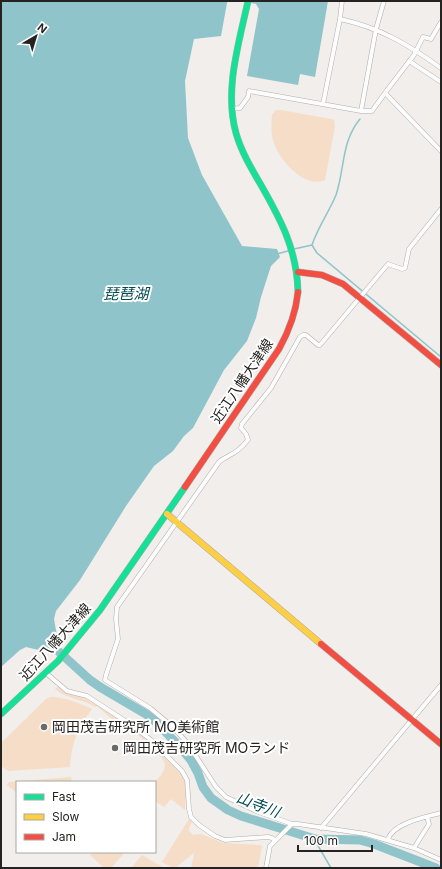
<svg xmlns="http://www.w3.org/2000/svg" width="442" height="869" font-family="Inter,'Noto Sans JP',sans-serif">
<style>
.green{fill:#f5ddc7}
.water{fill:#8fc4ca}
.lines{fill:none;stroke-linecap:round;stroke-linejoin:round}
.stream{stroke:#8fc4ca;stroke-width:1.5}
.river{stroke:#8fc4ca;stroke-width:9}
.street-casing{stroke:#b0adab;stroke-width:5}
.fast-casing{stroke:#b0adab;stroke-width:7}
.slow-casing{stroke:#b0adab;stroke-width:7}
.jam-casing{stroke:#b0adab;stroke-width:7}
.street{stroke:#fdfcfc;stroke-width:4}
.fast{stroke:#16e098;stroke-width:6}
.slow{stroke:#ffcf43;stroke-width:6}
.jam{stroke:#f24e42;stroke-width:6}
.poi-dot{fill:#6c6a68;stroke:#fff;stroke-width:1.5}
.labels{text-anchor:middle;stroke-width:4;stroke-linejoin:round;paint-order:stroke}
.street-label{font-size:14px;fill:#252321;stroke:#fff}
.poi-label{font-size:14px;fill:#252321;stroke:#fff;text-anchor:start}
.water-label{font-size:15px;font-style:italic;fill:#004b53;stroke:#fff}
</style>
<rect width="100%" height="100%" fill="#f1eeeb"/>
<path class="green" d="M276,110h5l50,9 3,1 1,6 -10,54c-20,9 -45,-19 -51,-37 -3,-8 -3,-18 -2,-28z
M58,687c11,11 18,6 30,13 30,15 57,37 80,61 6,6 13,11 16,19 4,9 1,21 1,30l-14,-11 -7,8 -9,-6v-19c6,-7 15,-15 6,-25 -2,-3 -4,-3 -6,-7l-27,-24 -7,1 -24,-21 -2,1c-12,-8 -28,-8 -40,-18z
M50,697c12,-1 32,7 42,12 -14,17 -21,36 -22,58l-62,4 -7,-5v-23l45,-44z
M71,777l1,5h-55v11l-10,-8 2,-3z
M189,819l3,3 -3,6v3l4,4 8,-1 22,9 37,2 2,1 -4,22h-67l5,-23 -2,8 -19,15h-2l-11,-6z
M93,852h32l-14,16h-7l-14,-13z
M142,855l22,13h-33z"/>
<path class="water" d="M1,1h227l-1,2 -6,33 -27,3 -9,42 3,57 14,37 40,71 35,3 3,8 -9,9 -10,31 -5,21 -9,23 -23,29 -31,58 -9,8 -11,15 -19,15 -28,40 -46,74 -24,31 -2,8 3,17 5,9 -9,10 -6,-3 -21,-5 -6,3 -19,17z
M241,1h87l-13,76 -15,-3 -2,11 -51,-9 12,-67 -3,-5z"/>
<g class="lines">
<path class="stream" d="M312,245l5,8 124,104
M312,245c6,-18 17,-33 24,-50 9,-27 5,-53 24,-76
M294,249l18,-4
M277,254l14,-4
M317,839v5l14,24"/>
<path class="river" d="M47,644l10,6 33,30 10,7 46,27 10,8 25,26 10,12 7,13 5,14 8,11 17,12 13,6 74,23 45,1 14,4 62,24"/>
<defs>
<path id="street" d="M340,19c41,9 67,25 101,49
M409,61l32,21
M385,93l56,58
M323,104l17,-85 2,-18
M232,109l8,-1 8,-11 1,-6 112,20h11l13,-18 29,-38 9,-18 8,2 10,-17
M361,111l15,-82 8,-28
M441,209l-32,40 -4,19 -3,1 -14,-5 -68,81h-2l-12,-10h-3l-3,2 -29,51 -29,36 -1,4 5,6 2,6c-5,6 -11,12 -18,15 -4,3 -7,3 -11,7l-102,145 -1,12 2,20 -12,36 -1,5 45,28 24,20 14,16 28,43 10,10 30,14 36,13h6l68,10 48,14 27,12
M46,673l21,18 20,5 46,30 18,14 31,31 5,9 2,29 2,8 8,8 16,11 10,4 43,-3 4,1 3,2
M321,828l120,-143
M388,839c6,-16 37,-22 53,-26
M414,848l15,-24 -2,-7
M266,868l4,-22 22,-22"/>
<path id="fast" d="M248,1c-9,42 -24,89 -12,132 5,18 15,35 25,52 20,35 36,65 37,107
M1,714l57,-53 42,-51 85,-123"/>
<path id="slow" d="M167,514l154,130"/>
<path id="jam" d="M298,272l24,3 21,9 98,81
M185,487l94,-138c10,-18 17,-37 19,-57
M321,644l120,100"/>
</defs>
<use href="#street" class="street-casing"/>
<use href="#fast" class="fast-casing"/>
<use href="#slow" class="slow-casing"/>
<use href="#jam" class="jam-casing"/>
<use href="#street" class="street"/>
<use href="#fast" class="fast"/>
<use href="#slow" class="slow"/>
<use href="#jam" class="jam"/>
</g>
<g class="poi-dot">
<circle cx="44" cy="727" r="4"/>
<circle cx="115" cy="748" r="4"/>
</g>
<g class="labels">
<g class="street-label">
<text transform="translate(242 381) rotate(-56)" y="5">近江八幡大津線</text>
<text transform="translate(55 642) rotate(-48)" y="5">近江八幡大津線</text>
</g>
<g class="poi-label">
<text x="52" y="732">岡田茂吉研究所 MO美術館</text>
<text x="123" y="753">岡田茂吉研究所 MOランド</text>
</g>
<g class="water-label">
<text x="126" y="299">琵琶湖</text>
<text transform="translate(258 805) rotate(21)" y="5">山寺川</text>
</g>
</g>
<rect width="442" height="869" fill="none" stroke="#252321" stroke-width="4"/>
<rect x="16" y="781" width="140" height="72" fill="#ffffff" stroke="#a8a7a6"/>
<rect x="24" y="794" width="20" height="6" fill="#16e098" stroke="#a8a7a6"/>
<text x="52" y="801" font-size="12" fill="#252321">Fast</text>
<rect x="24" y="814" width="20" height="6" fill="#ffcf43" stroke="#a8a7a6"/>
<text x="52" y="821" font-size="12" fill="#252321">Slow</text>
<rect x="24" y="834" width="20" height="6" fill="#f24e42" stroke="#a8a7a6"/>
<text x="52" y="841" font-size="12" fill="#252321">Jam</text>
<g transform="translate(36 36) rotate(38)" stroke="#ffffff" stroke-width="3" paint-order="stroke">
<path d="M0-3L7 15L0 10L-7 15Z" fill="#252321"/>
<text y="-6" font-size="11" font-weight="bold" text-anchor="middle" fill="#252321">N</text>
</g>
<path d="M298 845v6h74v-6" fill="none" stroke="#252321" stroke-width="2"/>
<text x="304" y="845" font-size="12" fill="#252321" stroke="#ffffff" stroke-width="3" paint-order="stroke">100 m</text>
</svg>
